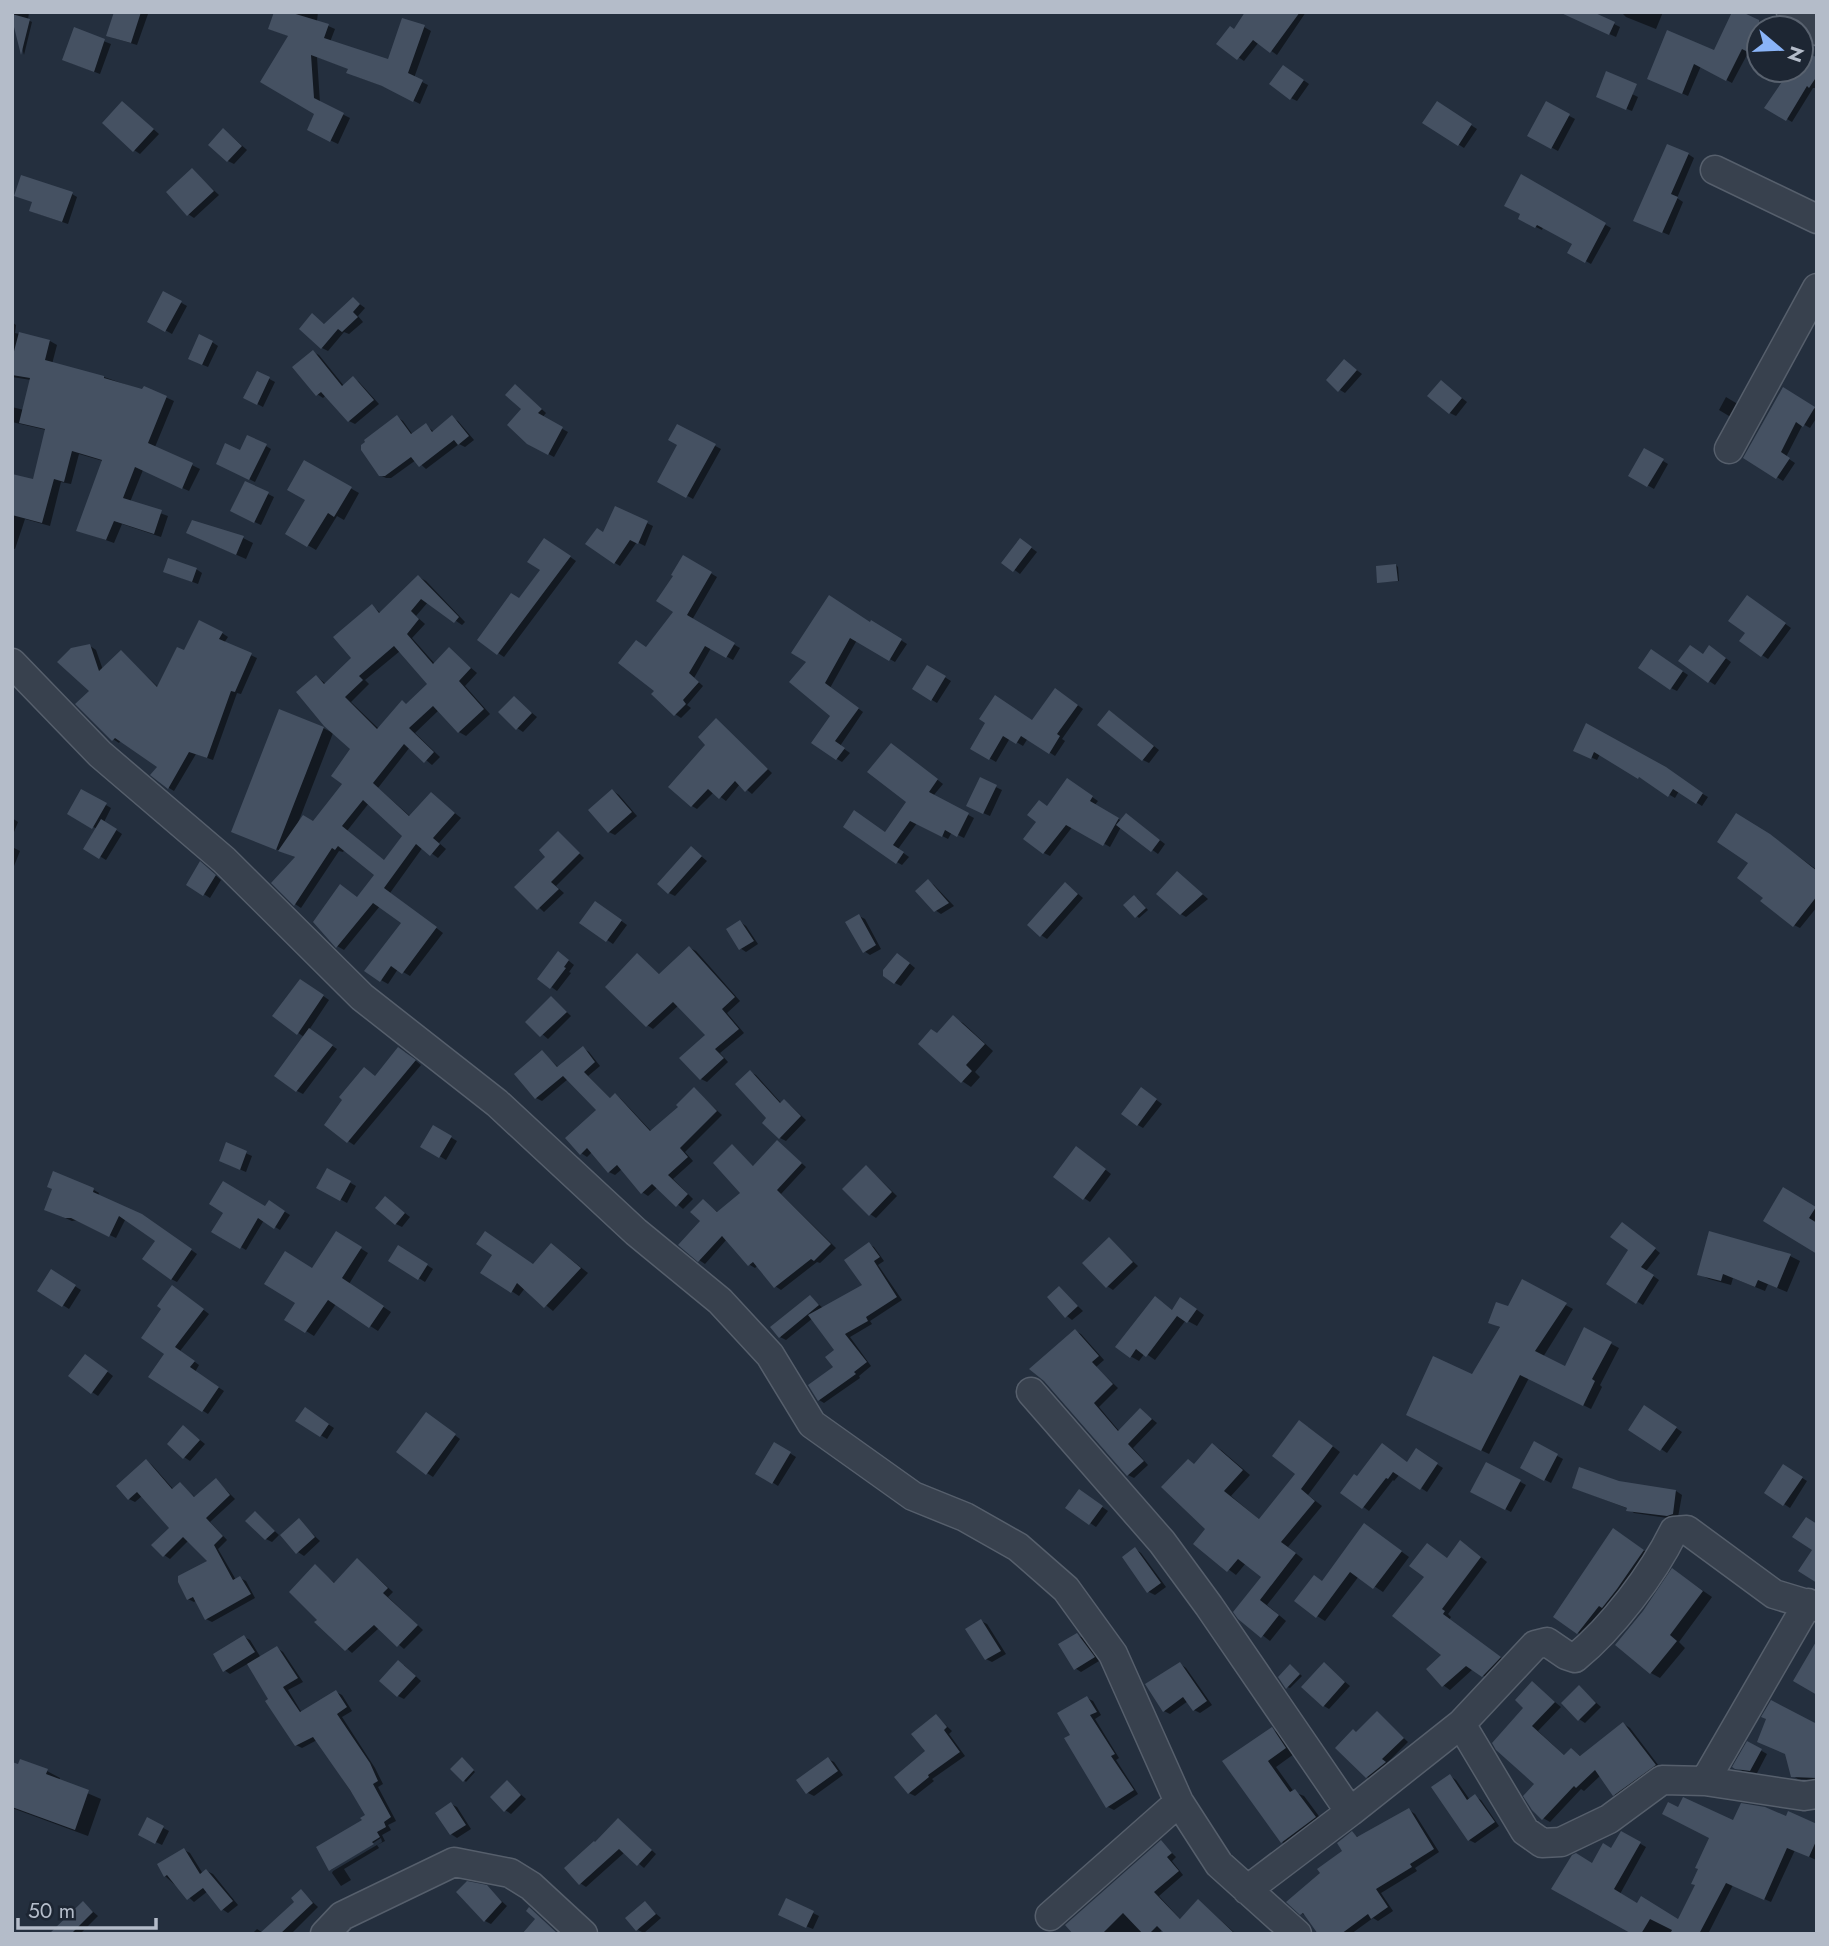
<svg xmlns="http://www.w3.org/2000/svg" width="1829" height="1946" font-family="Jost,sans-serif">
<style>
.shadow{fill:#0007;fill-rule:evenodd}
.building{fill:#455162;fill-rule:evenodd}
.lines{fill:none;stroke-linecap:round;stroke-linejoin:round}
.minor-casing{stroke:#565f6c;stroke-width:31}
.minor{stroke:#38414e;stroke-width:28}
</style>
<rect width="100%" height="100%" fill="#242f3e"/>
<path class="shadow" d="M12,12h17l-1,8 4,2 -8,33z
M115,12l33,2 -11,31 -23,-7z
M276,12h42l-1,9 18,8 -5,13 60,19 34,-34 7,4 -17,47 14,7 -8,19 -29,-15 -36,-13 -5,-7 -33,-12 3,46 30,15 -12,26 -23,-11 2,-20 -28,-77 -19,-7z
M1266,12h40l-29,43 -18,-13 -15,19 -25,-17 16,-13z
M1621,12h42l-7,17 -30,-12z
M1738,12l32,16h-11v28l-10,-5 -17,32 -31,-17 -13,30 -33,-15 60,-29z
M1578,20l36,4 6,3 -4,10z
M75,30l36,14 -11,30 -29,-11z
M1801,57l16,2v29h-4l-21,34 -25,-15 25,-37h9z
M1289,70l20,14 -12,17 -6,-3z
M1630,93l8,4 -6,14 -28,-11z
M1547,104l28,15 -17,32 -28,-15z
M128,107l31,27 -19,20 -6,-4z
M1443,107l34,22 -13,19 -39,-26z
M229,134l18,16 -13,14 -6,-3z
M1688,154l6,4 -17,40 6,4 -14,33 -28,-12z
M192,170l27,25 -25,23 -6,-4z
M1522,177l89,51 -20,36 -21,-12 4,-8 -31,-17 -1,3 -16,-8z
M72,194l5,3 -9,27 -32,-11 -2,-11z
M164,293l23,13 -15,28 -23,-13z
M353,299l12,9 -7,8 5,6 -14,12 -5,-2 -16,19 -6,-3 -4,-29 7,6z
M12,322l4,3 -1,8 35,8 7,4 -5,19 52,13 40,14 1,-3 29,13 -19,46 45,22 -11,22 -46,-21 -13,32 38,14 -7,21 -39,-13 -8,19 -36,-13 25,-69 -24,-7 -8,30 -10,-2 -11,44 -25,-7 -10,30 -3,-1v-72l22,5 12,-51 -34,-8v-15l12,3 7,-30 -19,-3z
M212,342l6,4 -10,21 -12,-5z
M313,352l6,3 25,31 9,-8 6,4 20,22 -24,20 -6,-3 -23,-26 -3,3 -6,-4z
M1350,365l12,9 -17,19 -5,-3z
M258,373l17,9 -12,25 -17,-9z
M1441,382l26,20 -11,14 -6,-3z
M1784,389l33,21v7l-7,11 -7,-4 -17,33 9,6 -12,18 -38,-24z
M521,390l25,23 -4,5 26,14 -14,25 -26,-14z
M1726,397l15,9 -7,13 -15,-9z
M397,417l6,4 10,14 13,-10 8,7 19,-14 5,3 16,19 -9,7 -6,-3 -33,25 -10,-9 -25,18h-5l-6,-3z
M678,426l43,23 -28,50 -33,-18 19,-36z
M266,446l5,3 -16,33 -32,-16 18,-13z
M1645,450l23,14 -14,25 -24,-14z
M304,462l55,31 -15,27 -7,-4 -21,34 -29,-17 21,-33z
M268,494l6,3 -13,28 -23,-11z
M615,508l38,18 -8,20 -8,-4 -17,24 -5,-3 -11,-29z
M193,522l50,16 10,5 -7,16 -48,-21z
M550,543l26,18 -72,96 -6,-4 22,-53 22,-30z
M1026,544l11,8 -17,22 -16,-12z
M684,557l33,20 -25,43 48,28 -7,12 -22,-12 -17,30 9,8 -16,19 4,3 -10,10 -6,-4 -18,-24 -10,-41 28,-37v-37z
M1396,565l2,2 1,14 -20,1z
M196,569l6,4 -4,11 -27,-10z
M419,577l7,4 39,41 -3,3 -34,-23 -12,14 9,8 -13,14 23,26 14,-15 28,24 -12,13 25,28 -24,22 -7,-4 -20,-22 -24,23 25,24 -8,8 -22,-18 -32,41 33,29 20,-23 30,24 -22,25 7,6 -8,9 -15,-11 -33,46 53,40 -33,43 -12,-7 -10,15 -7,-4 22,-57 -23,-17 -36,44 -7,-4 21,-48 18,-24 -31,-25 -2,3 -4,-1 -38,57 -6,-4 2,-46 -64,-27 90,-103 10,5 -35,90h16l31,-40 7,-34 -35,-72 9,7 27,-26 19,-52 10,8zM400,651l30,33 -51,45 -28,-27 18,-18 -4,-4zM369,803l35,33 -19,26 -38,-31z
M1753,601l38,27 -23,31 -27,-18 6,-9z
M872,622l35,22 -12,18 -38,-22 -27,48 33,24 -23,34 10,7 -8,9 -5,-3 -5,-43 -24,-54z
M222,633l6,4 -4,6 33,15 -16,36 -4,-1 -24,67 -17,-6 -22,37 -5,-3 -10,-22 -38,-26 -2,3 -6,-4 -22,-48 -1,-45 6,4 7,20 18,-18 38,36z
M1716,651l15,11 -16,23 -6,-4 -5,-25z
M1658,655l30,20 -11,16 -6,-3z
M928,667l23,14 -14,22 -23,-14z
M1061,693l22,16 -21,30 3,2 -10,15 -27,-18 -5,8 -13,-8 -14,24 -24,-14 15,-25 45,-1z
M514,698l23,19 -14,15 -6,-4z
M1115,715l44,35 -10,13 -6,-3z
M717,721l55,52 -20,21 -12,-10 -14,17 -12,-9 -17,17 -5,-3 15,-62z
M1587,726l121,71 -6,9 -23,-15 -4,7 -75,-44 -3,6 -16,-7z
M897,749l46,35 -10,12 41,22 -10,20 -12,-6 -4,7 -31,-16 -19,26 11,8 -7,8 -5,-3 -11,-28 22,-33z
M981,780l21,10 -12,26 -16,-7z
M1073,784l25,17 -4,5 28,15 10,-2 33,25 -7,10 -37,-27 -11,20 -37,-21 -23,30 -6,-3 4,-45z
M82,791l29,17 -7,14 18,12 -16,26 -20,-12 11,-19 -28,-16z
M613,791l6,4 18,21 -22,19 -6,-3z
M12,818l6,4 -6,15z
M558,833l26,25 -28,28 8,7 -20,19 -27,-25 31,-30z
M1776,840l41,30v37l-17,21 -6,-3z
M12,847l8,4 -8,20z
M691,848l16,13 -32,35 -6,-3z
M206,867l15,13 -11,18 -22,-14z
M1178,873l30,26 -22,18 -5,-3z
M928,881l6,4 20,21 -13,8 -6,-4z
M1071,888l12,10 -36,41 -6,-4z
M1137,898l11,12 -9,8 -13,-13z
M602,907l25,18 -14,19 -31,-21z
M859,916l6,3 16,30 -11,6 -6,-4z
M740,922l6,4 12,18 -12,8 -6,-4z
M690,948l6,3 44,50 -13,12 17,20 -24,20 8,9 -21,20 -6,-3 6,-44 -28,-30 -26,24 -6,-4 -9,-70 22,20z
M564,957l10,8 -5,7 2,1 -14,18 -17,-12z
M903,958l12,10 -14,18 -6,-3z
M306,984l23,16 -20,30 28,19 -34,45 -6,-3 7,-54 -30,-21z
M552,998l19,18 -23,23 -20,-17z
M953,1018l10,5 30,28 -18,21 5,5 -9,10 -9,-6 -24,-47z
M583,1048l6,4 11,14 -12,10 23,23 5,-4 5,4 31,33 28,-25 14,-18 28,26 -37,37 8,9 -20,18 20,20 -10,10 -25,-22 -10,9 -6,-4 -20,-23 -7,6 -6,-3 -17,-20 -5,5 -6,-4 18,-43 -31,-31 -26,22 -6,-3 -19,-24 26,-21 16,15z
M405,1052l16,13 -67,80 -6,-4 28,-63z
M750,1072l6,3 26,29 8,1 16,15 -20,21 -6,-3z
M1147,1093l15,11 -19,24 -5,-3z
M433,1127l24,14 -11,19 -23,-14z
M778,1142l28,25 -25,27 55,54 -16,15 -3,-1 -36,28 -6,-4 -17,-21 -3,3 -5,-3 -23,-26 -22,25 -6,-4 4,-59 16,12 24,-20 -10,-47 21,21z
M227,1145l25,11 -6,16 -19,-8z
M1083,1152l28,22 -21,28 -6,-4z
M867,1167l30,29 -21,22 -6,-4z
M328,1170l28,16 -9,17 -29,-16z
M1784,1189l33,20v43z
M94,1190l5,3 -1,4 50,23 49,34 -20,28 -6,-3 -13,-38 -32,-23 -10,20 -38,-18 -6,1 -20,-9z
M269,1202l21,13 -10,15 -16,-10 -18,30 -32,-19 51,-23z
M391,1202l19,15 -8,10 -6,-3z
M1628,1227l32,26 -14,18 13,9 -16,25 -35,-21 22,-34z
M336,1233l32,20 -19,31 42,28 -13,19 -42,-27 -22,32 -27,-17z
M1711,1233l79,23 10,5 -13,31 -19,-8 -3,7 -32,-13 -2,7 -22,-6 -10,-5z
M1109,1239l29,27 -25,24 -6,-4z
M869,1244l5,3 10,14 -6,4 24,35 -32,21 2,3 -22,13 21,29 -12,10 1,2 -36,25 -5,-3 16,-33 1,-17 -23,-32 -27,22 -6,-3 30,-40 13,11 41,-23z
M399,1247l34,22 -8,13 -35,-22z
M559,1250l29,23 -35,38 -28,-23 -6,8 -36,-24 51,-7z
M51,1271l30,19 -12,19 -30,-19z
M1522,1282l51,27 -30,48 22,11 20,-38 34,18 -19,37 2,2 -11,22 -62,-31 -40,76 -73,-35 56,-43 29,-48 -11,-6 18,-14z
M1059,1288l24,23 -11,9 -5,-4z
M179,1291l30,23 -29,37 19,14 -4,7 29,19 -16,23 -58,-37 17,-23z
M1163,1303l10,8 16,-7 15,11 -7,11 -11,-6 -31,40 -10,-7 -6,8 -9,-5z
M1075,1331l6,3 23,26 -8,7 22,21 -19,19 21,25 21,-22 16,13 -24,25 15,17 -14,13 -6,-3 -83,-95z
M91,1359l22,17 -15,20 -6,-4z
M1651,1411l31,21 -15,21 -36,-24z
M311,1413l23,15 -7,11 -29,-18z
M432,1418l28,21 -27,38 -6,-4z
M184,1427l21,17 -15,17 -6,-4z
M1308,1427l32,25 -32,43 14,11 -34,41 15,12 -36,46 19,16 -16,20 -30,-23 24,-42 -18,-13 -10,12 -41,-31 12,-15 -12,-64 18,-20 8,5 29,25 -19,21 29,24 38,-46z
M775,1444l21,13 -18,29 -20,-13z
M1535,1444l28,15 -12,24 -29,-15z
M1416,1451l27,17 -16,24 -27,-18 -6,7 -1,-1 -24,31 -26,-19 65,-29z
M147,1461l5,4 22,25 6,-6 16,14 20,-18 19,19 -25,23 17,18 -9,9 18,31 4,-2 6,3 9,17 -43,24 -6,-3 -9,-19 -3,2 -6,-3 22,-38 -21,-21 -19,19 -6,-4 7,-27 -29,-32 -7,6 -6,-3z
M1487,1464l39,21 -15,27 -38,-20z
M1783,1466l24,15 -17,27 -24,-16z
M1618,1483l58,8 6,4 -4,22 -4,2 -40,-6 -5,-4 -55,-21z
M1085,1495l23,16 -12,16 -28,-19z
M255,1513l24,22 -7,7 -6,-3z
M299,1521l21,20 -16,15 -6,-4z
M1373,1531l36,26 -26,35 -24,-16 -34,45 -8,-5z
M1622,1535l30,21 -65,82 -9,-5z
M1467,1546l20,16 -39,52 3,3 -2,3 58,42 -17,18 -17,-11 -23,21 -7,-5 1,-30 -49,-39 53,-57z
M1135,1549l6,4 25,34 -11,8 -6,-3z
M358,1560l35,32 -5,5 35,33 -19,19 -25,-21 -27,25 -35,-31 2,-2 -4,-53 21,17z
M1673,1570l39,27 -33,45 6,6 -25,30 -9,-5 -7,-61z
M981,1621l6,3 19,30 -14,8 -6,-3z
M1077,1635l6,3 16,23 -18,11 -6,-4z
M244,1637l6,3 11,18 16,-10 6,4 20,30 -15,8 14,23 34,-21 6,3 10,16 -10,6 33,51 8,16 -5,3 18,34 -8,4 3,5 -9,5 3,6 -8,4 2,3 -35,21 7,11 -10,6 -9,-13 1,-2 49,-29 -1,-4 -50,32 -13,-22 46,-27 -1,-3 4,-2 -50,-76 -15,8 -6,-3 -29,-43 3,-2 -21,-37 -19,11 -6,-4 -9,-16z
M1180,1664l6,4 26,37 -12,8 -6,-3 -6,-9 -18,13 -6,-3z
M1324,1664l26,22 -21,23 -5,-3z
M404,1665l17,16 -17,18 -6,-3z
M1293,1668l9,8 -12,12 -3,-1z
M1533,1684l28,23 -23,24 27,25 7,-6 10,7 42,-33 6,4 32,42 -41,28 -7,-4 -13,-19 -17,16 -3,-2 -31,33 -7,-4 -7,-34 -10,-76z
M1579,1687l22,20 -16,16 -6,-4z
M1087,1698l6,3 8,14 -6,4 24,39 -3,2 22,34 -24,16 -6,-3 -36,-72z
M1377,1713l31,29 -21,21 4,3 -18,15 -6,-4 -10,-43z
M936,1716l16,15 -3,3 16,22 -33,23 2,2 -19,15 -6,-3 19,-41z
M1817,1728v52l-19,-1 -5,-3z
M1272,1729l9,6 13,19 -18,13 18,25 10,4 20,27 -33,24 -9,-5 -57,-81z
M1748,1743l19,11 -10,19 -14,-2 -8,-4z
M828,1759l6,3 9,13 -29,21 -6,-3z
M464,1761l11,11 -9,10 -2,-2z
M12,1764l35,7 13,7 -1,3 42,18 -13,37 -76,-28z
M1450,1776l6,4 14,20 5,-3 6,3 18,26 -24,17 -6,-3z
M507,1782l19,17 -15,15 -6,-4z
M451,1804l6,3 14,22 -14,9 -6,-4z
M1679,1809l55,13 53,-4 30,8v32l-1,2 -21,-10 -24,52 -38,-17 -25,49h-72l-83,-45 40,-24 19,-15 10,-17 24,14 -26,47 18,11 41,16 18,-36 14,-47z
M1409,1810l6,4 24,38 -24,16 2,3 -36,22 12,18 -15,10 -5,-3 -22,16h-31l-12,-17 -7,-4 43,-61 8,-19 6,4z
M148,1820l21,11 -7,14 -22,-11z
M619,1821l37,33 -12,14 -19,-16 -39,35 -6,-4z
M1161,1842l15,15 -4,4 11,14 -24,21 22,24 18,-19 37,33h-68l-5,-5 -5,5h-83z
M184,1850l6,3 13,21 4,-3 6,3 25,31 -10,8 -6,-4 -14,-18 -14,11 -29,-26z
M486,1887l21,19 -16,18 -6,-3z
M301,1891l17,16 -27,27h-39l5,-5 6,4 33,-31z
M83,1903l15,13 -18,18h-16z
M645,1904l16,14 -17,15 -6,-3z
M813,1913l6,3 -6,13 -27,-11z"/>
<path class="building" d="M114,12h27l-10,31 -25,-7z
M274,12h15l40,12 -5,14 64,21 14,-41 23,7 -17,48 15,7 -10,22 -31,-16 -36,-13 2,-4 -37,-14 3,43 30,15 -14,29 -23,-12 7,-16 -54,-32 28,-46 -20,-7z
M1245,12h55l-30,41 -17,-13 -16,20 -21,-16 14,-18 4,3z
M1559,12h34l22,10 -6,13z
M1732,12h10l17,8v20l-7,14 -10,-5 -16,32 -32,-17 -12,30 -35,-15 20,-49 47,20z
M12,14l18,5 -9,36 -9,-36z
M74,27l31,12 -11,33 -32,-12z
M1801,47l16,11v18l-8,12 -2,-2 -21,35 -22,-13 24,-35 -5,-3h18z
M1283,65l21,15 -14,20 -21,-16z
M1606,71l31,13 -11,26 -30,-13z
M122,101l32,28 -21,23 -31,-29z
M1437,101l35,23 -14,22 -36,-23z
M1546,101l24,13 -19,35 -24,-13z
M223,128l19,18 -15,16 -19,-17z
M1667,144l22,9 -18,41 7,3 -16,36 -29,-12z
M192,168l22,23 -27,25 -21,-24z
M1521,174l85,49 -21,40 -18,-10 5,-9 -35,-19 -2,3 -17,-9 2,-5 -16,-8z
M21,175l52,17 -11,30 -33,-11 3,-9 -18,-6z
M163,291l19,10 -17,31 -18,-10z
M353,297l7,7 -7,8 5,5 -16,15 -4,-3 -17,20 -22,-20 13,-16 12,11z
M19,332l31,8 -5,20 59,16v2l38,11 2,-3 23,10 -19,47 45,20 -11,26 -47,-22 -12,31 39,12 -8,24 -40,-13 -8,19 -30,-9 26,-71 -30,-9 -8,31 -10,-3 -12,44 -30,-8v-41l21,5 12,-50 -26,-6 11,-45 -18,-3v-16z
M199,334l14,7 -11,24 -14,-6z
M313,350l29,36 11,-10 21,24 -26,22 -27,-30 -5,4 -24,-29z
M1344,359l13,11 -19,22 -12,-12z
M257,371l13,6 -13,28 -14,-7z
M1441,380l21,18 -13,16 -22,-18z
M515,384l27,25 -4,4 25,14 -15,28 -21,-11 -20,-19 14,-16 -16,-14z
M1783,387l32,20 -12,20 -7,-5 -15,30 9,6 -14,21 -33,-21z
M397,415l14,19 15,-11 6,9 20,-17 17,21 -11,9 -4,-5 -35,27 -8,-10 -26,19h-6l-18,-26v-5l4,-3 -1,-2z
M677,424l39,20 -30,54 -29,-16 20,-37 -9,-5z
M247,435l20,9 -18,36 -33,-16 9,-21 15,7z
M1644,448l20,11 -17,28 -19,-11z
M304,460l48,27 -18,30 -6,-4 -21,34 -22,-13 20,-34 -18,-10z
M245,481l24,11 -15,31 -24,-12z
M615,506l33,15 -10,23 -8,-4 -16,24 -29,-20 12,-16 6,4z
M192,520l52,16 -8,19 -50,-22z
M544,538l27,18 -74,99 -20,-15 34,-47 8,5 21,-28 -13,-8z
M1020,538l12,9 -19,25 -12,-9z
M683,555l29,17 -25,43 48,28 -9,15 -21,-12 -16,27 10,9 -16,18 3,4 -12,12 -23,-22 3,-3 -36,-28 18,-23 10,7 27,-35 -17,-11 17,-25 -2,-1z
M168,558l29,10 -5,14 -29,-10z
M1396,564l2,17 -21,2 -1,-17z
M418,575l41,42 -5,6 -33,-24 -10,12 8,8 -12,15 26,30 16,-17 22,21 -12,13 25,28 -26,24 -25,-27 -24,22 25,24 -10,11 -20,-19 -31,39 36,33 22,-24 24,21 -22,25 7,6 -10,12 -14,-12 -32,44 53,39 -35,47 -11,-8 -11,16 -16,-11 37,-48 -28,-20 -37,45 -23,-26 27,-38 17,13 17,-22 -36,-29 -3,4 -3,-2 -38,58 -23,-23 24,-26 -17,-6 25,-36 10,6 29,-37 -11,-8 19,-27 -26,-23 -28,-34 20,-17 8,9 27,-26 -18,-21 39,-33 7,9zM394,646l33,38 -21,20 -4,-4 -25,29 -32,-32 18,-17 -4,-4zM363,800l39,36 -18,24 -42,-34z
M829,595l41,27 1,-2 31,19 -13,22 -39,-23 -25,45 34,25 -24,33 10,7 -9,12 -25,-17 19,-27 -41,-34 17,-20 -15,-9z
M1747,595l39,28 -25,34 -22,-16 6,-8 -17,-12z
M199,620l24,12 -4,7 33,14 -17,39 -4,-1 -24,67 -18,-6 -21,37 -18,-14 7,-8 -42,-29 -3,3 -37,-37 14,-13 -32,-29 14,-14 19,-4 9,27 22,-21 36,37 20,-40 7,3z
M1690,645l13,9 6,-9 17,13 -18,25 -30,-22z
M1651,649l32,22 -13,19 -32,-22z
M927,665l19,11 -15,25 -19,-12z
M1055,688l23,17 -21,29 3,2 -11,18 -28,-18 -5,8 -13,-8 -14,24 -19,-11 15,-26 -6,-4 16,-24 37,25z
M514,696l18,17 -16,17 -18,-18z
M279,709l45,18 -48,123 -45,-18z
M1109,710l45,36 -12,15 -45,-36z
M716,718l52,51 -23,23 -10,-11 -16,18 -11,-10 -17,18 -23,-20 37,-42 -7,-8z
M1586,723l80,44 37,26 -7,11 -23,-15 -5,8 -29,-20 -1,2 -44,-27 -3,7 -18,-8z
M891,743l47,36 -9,13 40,21 -12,24 -12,-7 -3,7 -32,-16 -17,24 11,7 -8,12 -53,-37 11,-17 31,22 21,-30 -39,-30z
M980,777l17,8 -14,29 -17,-8z
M1067,778l26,18 -3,5 29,17 -16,28 -37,-21 -23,29 -20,-15 13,-17 -9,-7 12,-15 8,6z
M81,789l26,14 -15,26 -25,-15z
M612,789l20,23 -24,21 -20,-23z
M1126,813l34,27 -9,12 -35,-27z
M1736,813l34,21 47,37v25l-24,31 -33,-26 3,-3 -26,-20 11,-15 -31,-21z
M101,819l16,10 -18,30 -16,-10z
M558,831l22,22 -29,29 8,7 -22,21 -23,-23 31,-30 -6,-7z
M691,846l11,10 -34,38 -11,-10z
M200,861l16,14 -13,21 -17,-11z
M1177,871l26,23 -23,21 -24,-21z
M928,879l21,24 -15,9 -19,-21z
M1065,882l13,12 -38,43 -13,-12z
M1134,895l12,13 -11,10 -12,-13z
M595,901l27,19 -16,22 -27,-19z
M859,914l17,31 -13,8 -18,-31z
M740,920l14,21 -15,9 -13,-21z
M689,946l46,51 -13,12 17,20 -24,20 9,9 -24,22 -21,-22 26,-23 -32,-33 -27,25 -41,-40 32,-34 22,21z
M558,951l11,9 -5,7 2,1 -16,21 -13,-10z
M897,953l13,10 -16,21 -11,-8v-6z
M300,979l24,16 -27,40 -25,-19z
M551,996l16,16 -27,25 -15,-15z
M953,1015l32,29 -19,21 6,6 -11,12 -43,-39 13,-15 6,4z
M309,1028l24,17 -37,47 -22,-16z
M583,1046l12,16 -11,10 26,26 5,-5 35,38 28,-24 -2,-2 18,-18 23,24 -37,37 8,9 -20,18 20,19 -12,13 -24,-23 -11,10 -24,-29 -9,8 -21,-25 -7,7 -15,-17 31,-28 -33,-34 -28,23 -21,-25 28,-24 15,17z
M398,1047l18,13 -69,83 -23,-18 18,-25 -3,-3 25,-30 11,9z
M750,1070l30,33 4,-4 17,17 -22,23 -17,-16 4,-5 -31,-34z
M1141,1087l16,12 -20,27 -16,-12z
M433,1125l19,11 -13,22 -19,-11z
M777,1140l25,23 -25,27 54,54 -17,17 -3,-2 -37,29 -21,-26 -5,4 -26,-30 -24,26 -20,-17 22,-24 -10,-9 13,-13 14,13 23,-19 -27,-30 19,-19 21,22z
M226,1142l21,9 -7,19 -21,-9z
M1076,1146l30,23 -23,31 -30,-23z
M866,1165l26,27 -23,24 -27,-27z
M327,1168l24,13 -11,20 -24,-13z
M53,1171l41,17 -1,4 49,22 50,35 -21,31 -29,-21 13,-18 -36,-25 -10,21 -38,-19h-6l-21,-8 8,-21 -5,-2z
M223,1181l42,25 4,-6 16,11 -11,18 -16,-11 -18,31 -29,-17 12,-19 -14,-9z
M1783,1187l33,20 -7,11 8,5v31l-54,-33z
M385,1196l20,17 -10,12 -20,-17z
M1622,1222l34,26 -15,19 13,8 -18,29 -30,-20 22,-34 -18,-13z
M336,1231l26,16 -20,31 42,28 -15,22 -41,-28 -23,33 -21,-13 11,-17 -31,-19 21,-33 27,17z
M485,1231l48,33 18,-21 30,25 -37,40 -27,-25 -6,10 -31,-20 12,-18 -16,-11z
M1709,1231l82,23 -14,34 -19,-8 -3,7 -32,-13 -2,7 -24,-6z
M1109,1237l24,25 -27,26 -24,-25z
M869,1242l11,15 -6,4 23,36 -31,20 2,4 -23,13 22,28 -13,10 2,2 -38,27 -10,-16 25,-18 -8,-10 9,-7 -26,-35 54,-30 -18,-25z
M398,1245l30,19 -10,16 -30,-19z
M51,1269l25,16 -14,22 -25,-16z
M1522,1279l45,24 -32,48 30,15 19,-39 28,15 -20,37 3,2 -12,25 -63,-31 -39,76 -75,-36 27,-59 39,18 28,-47 -12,-4 8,-21 12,4z
M172,1285l32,24 -29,38 20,14 -5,6 29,20 -17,25 -54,-35 16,-23 -23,-16 20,-29 -4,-3z
M1059,1286l19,20 -13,12 -18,-21z
M810,1295l9,10 -40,33 -9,-11z
M1155,1296l17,14 8,-13 17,12 -10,14 -10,-7 -31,41 -10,-8 -6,9 -15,-11z
M1075,1329l24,27 -7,6 21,22 -19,19 24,28 22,-23 12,11 -24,25 16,17 -17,15 -83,-95 -15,-12z
M85,1354l23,17 -17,23 -23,-18z
M1644,1405l33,22 -17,24 -32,-21z
M305,1407l24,17 -9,13 -25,-16z
M426,1412l30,22 -30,41 -30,-23z
M1299,1420l34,26 -32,43 14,12 -34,41 15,11 -36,47 19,15 -18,23 -23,-19 -5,-7 28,-35 -23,-18 -11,13 -34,-28 12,-15 -44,-42 27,-28 6,5 18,-21 31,27 -19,21 35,28 36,-45 -23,-18z
M183,1425l17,15 -17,19 -16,-15z
M1534,1441l24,13 -14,27 -24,-13z
M774,1442l17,10 -19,32 -17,-10z
M1382,1443l25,19 9,-14 22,15 -18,27 -27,-18 -5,7 -2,-1 -24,31 -22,-16 14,-19 3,2z
M146,1459l26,30 8,-7 14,15 22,-19 14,17 -24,23 17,18 -9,9 19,35 7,-4 11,18 -46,26 -12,-23 -6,3 -9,-18v-6l29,-15 -24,-24 -20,20 -12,-12 18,-17 -32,-36 -9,8 -12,-14z
M1486,1462l35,18 -16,30 -35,-18z
M1783,1464l20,13 -20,29 -19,-13z
M1579,1467l40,14 57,9 -3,24 -6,2 -41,-5 1,-3 -55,-20z
M1079,1489l24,17 -14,19 -24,-17z
M255,1511l20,20 -10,9 -20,-19z
M1806,1517l11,7v59l-19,-12 14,-21 -20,-13z
M299,1518l16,19 -19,17 -16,-19z
M1364,1523l38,28 -29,38 -23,-17 -34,46 -22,-17 20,-26 8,6z
M1613,1528l31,22 -27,39 -15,19 -3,-2 -22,28 -24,-17z
M1460,1540l21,17 -39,52 3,2 -2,3 58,43 -19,20 -16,-11 -24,21 -16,-18 15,-14 -49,-39 32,-39 -15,-11 18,-23 20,15z
M1135,1547l26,36 -14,10 -25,-36z
M357,1558l31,30 -5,5 35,32 -21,22 -23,-22 -29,26 -31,-29 3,-2 -28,-28 26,-28 19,19z
M1672,1568l31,23 -33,44 7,6 -27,33 -35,-29 28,-34z
M981,1619l20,32 -16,9 -20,-31z
M1077,1633l18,24 -21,13 -16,-26z
M244,1635l11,17 -32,20 -10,-18z
M1817,1640v55l-24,-14z
M277,1646l21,32 -15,9 17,25 36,-22 11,17 -10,7 33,49 8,18 -5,3 18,33 -7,5 2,5 -9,5 3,5 -8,5 2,2 -45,27 -13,-24 46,-27 -2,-2 5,-3 -15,-25 -37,-53 -18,9 -30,-45 3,-2 -21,-35z
M398,1660l18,16 -19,21 -18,-16z
M1180,1662l27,39 -14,10 -10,-14 -20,15 -18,-28z
M1324,1662l21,20 -22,25 -22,-20z
M1290,1664l10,10 -14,15 -8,-12z
M1532,1681l23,21 -23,24 32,29 7,-7 9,8 43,-34 33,43 -43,31 -18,-26 -19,18 -2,-2 -32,34 -10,-10 -9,-14 11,-12 -38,-34 -4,-7 31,-35 -8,-8z
M1579,1685l17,18 -18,18 -17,-18z
M1087,1696l10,16 -7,3 25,39 -4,2 23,34 -28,18 -42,-70 6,-3 -13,-22z
M1771,1700l46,24v54l-26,-1 -6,-23 -28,-12 9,-23 -5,-2z
M1377,1711l27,27 -22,21 4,3 -20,16 -31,-30 18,-19 3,3z
M936,1714l11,13 -3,3 16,22 -32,23 1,2 -21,17 -14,-17 31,-26 -14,-17z
M1272,1727l14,21 -18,13 22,31 5,-3 21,28 -35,26 -59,-82z
M1747,1741l15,8 -12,22 -15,-2 -3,-2z
M462,1757l12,13 -11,12 -13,-13z
M828,1757l10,14 -32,23 -10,-14z
M20,1759l28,10 -2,5 43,16 -14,40 -63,-23v-45l6,2z
M1450,1774l17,26 8,-6 20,28 -27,19 -37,-54z
M507,1780l14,15 -17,17 -14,-15z
M1683,1797l50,23 8,-17 24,4 21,9 2,-5 29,13v15l-8,18 -22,-9 -23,52 -38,-17 -27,51h-29l2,-4 -22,-11 -9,15h-9l-81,-45 21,-34 4,-2 16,10 11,-20 8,5 10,-17 20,11 -27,47 23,14 4,-7 37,23 17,-34 -4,-1 7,-15 -3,-1 14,-30 -47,-24 6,-12 10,5z
M451,1802l15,23 -16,10 -15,-22z
M1409,1808l25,41 -24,15 2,3 -36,22 12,18 -17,12 -3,-5 -27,20h-23l-15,-21 -3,2 -14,-13 34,-29 -3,-4 25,-18 -5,-8 15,-12 5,6z
M147,1817l17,9 -9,18 -17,-9z
M618,1818l34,32 -15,16 -18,-17 -40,36 -15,-17 30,-27 1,1z
M1161,1840l11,13 -5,4 12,14 -25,21 26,27 18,-20 37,35h-70l-8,-8 -8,8h-6l-20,-21 -21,21h-29l-8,-9z
M184,1848l16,26 6,-5 27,32 -12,10 -18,-23 -16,12 -20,-25 -3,2 -7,-13z
M467,1881l20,4 15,17 -18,20 -28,-30z
M301,1889l12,14 -33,31h-21l35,-32 -3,-4z
M786,1898l28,13 -8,17 -28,-13z
M83,1901l10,11 -22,22h-22z
M645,1901l11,13 -20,17 -11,-13z
M529,1907l29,27h-36l13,-15 -9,-8z"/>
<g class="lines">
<defs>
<path id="minor" d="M1791,12l26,19
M1715,170l102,49
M1729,449l88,-161
M12,663l88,91 124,106 138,137 135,106 139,129 84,69 50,54 42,69 101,72 52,21 53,30 48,42 47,65 66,148 40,62 78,70
M1031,1392l131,150 47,64 141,206
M1461,1724l64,107 17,12 19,-1 48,-23 53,-39 43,1 99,15 13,-2
M1705,1781l103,-178
M1247,1890l103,-78 111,-88 74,-79 12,-3 19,13 9,3c37,-30 78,-84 99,-127l13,-1 87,64 43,13
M1050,1916l129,-114
M325,1934l17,-18 112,-54 56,11 21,13 52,48"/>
</defs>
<use href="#minor" class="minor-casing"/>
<use href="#minor" class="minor"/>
</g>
<rect width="1829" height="1946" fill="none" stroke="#b4bcc9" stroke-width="28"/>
<g transform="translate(1780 49) rotate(109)"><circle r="33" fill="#1d2633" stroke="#59626f" stroke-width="2"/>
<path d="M0-5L12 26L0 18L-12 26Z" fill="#8ab4f8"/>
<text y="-10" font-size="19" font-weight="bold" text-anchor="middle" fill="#b4bcc9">N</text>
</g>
<path d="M18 1918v10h138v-10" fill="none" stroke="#b4bcc9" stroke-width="3.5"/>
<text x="28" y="1918" font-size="21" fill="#b4bcc9" stroke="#1d2633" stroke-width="5" paint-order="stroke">50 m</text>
</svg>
